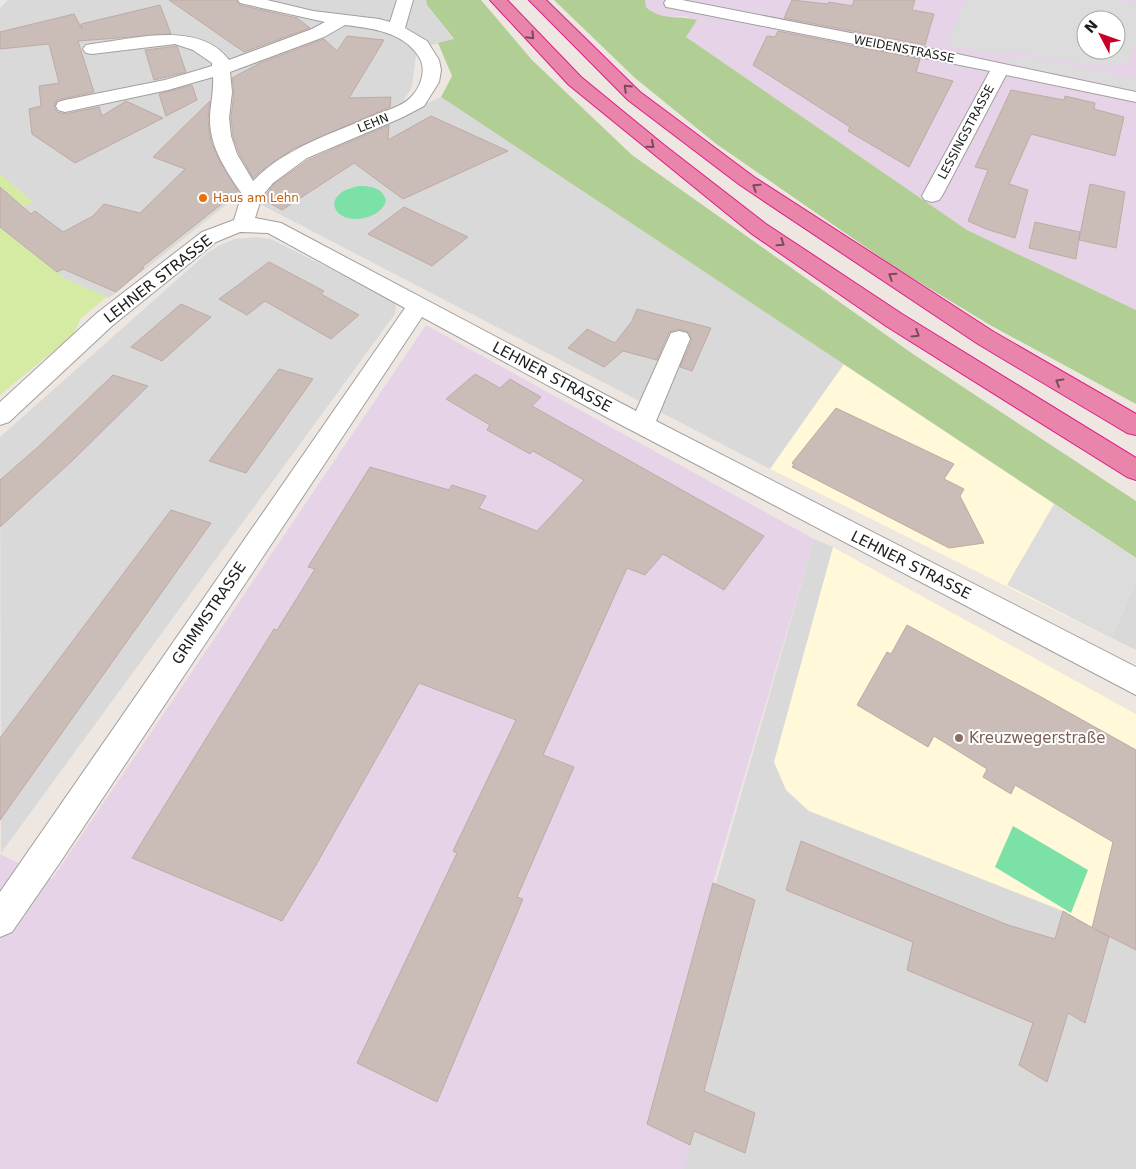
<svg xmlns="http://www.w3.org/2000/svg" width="1136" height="1169" font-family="'DejaVu Sans',sans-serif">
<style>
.residential{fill:#dad9d9}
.industrial{fill:#e7d3e7;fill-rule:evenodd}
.education{fill:#fff8d9}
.grass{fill:#d5eba4}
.forest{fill:#b1cf94}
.pitch{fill:#7be1a6}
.parking{fill:#dcdcdc;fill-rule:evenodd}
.building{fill:#cabcb7;stroke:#c0aaa3}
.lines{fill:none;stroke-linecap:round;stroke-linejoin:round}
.minor-casing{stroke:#a0a0a0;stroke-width:2}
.highway-casing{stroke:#dd1d85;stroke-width:2}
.minor{fill:#fff;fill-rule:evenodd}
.highway{fill:#e985ab;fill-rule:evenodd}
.oneway{stroke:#784b5c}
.food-dot{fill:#e8710a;stroke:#fff;stroke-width:2}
.education-dot{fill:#8d6e63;stroke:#fff;stroke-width:2}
.labels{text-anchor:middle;stroke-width:4;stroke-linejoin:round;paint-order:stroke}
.far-street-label{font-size:12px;fill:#1c1c1c;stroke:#fff}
.far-food-label{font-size:12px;fill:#c56008;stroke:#fff;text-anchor:start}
.street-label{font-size:15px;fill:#1c1c1c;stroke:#fff}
.education-label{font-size:15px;fill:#785e54;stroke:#fff;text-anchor:start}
</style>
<rect width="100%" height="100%" fill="#eee7e1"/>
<path class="residential" d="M8,0h418l1,5 27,35 -37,8 -5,39 -9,14 -20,12 -92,40 -182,145 -43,-19 -66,-52v-8l32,-17 -32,-28v-166z
M441,97l695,461v92l-366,-181 -510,-265 22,-25 69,-43z
M256,237l15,2 119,60 6,6 -1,9 -394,539 -1,-416 206,-183 12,-8 17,-7z
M814,539l19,8 303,167v455h-452l-37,-45z"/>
<path class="industrial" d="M645,0h491v310l-169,-80 -281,-193 10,-17 -12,-4 -17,1 -12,-3 -9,-7zM1086,20h30v30h-30z
M426,325l388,214 -101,344 -66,240 43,22 -6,24h-684v-315l52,25z"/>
<path class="education" d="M844,364l292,194v22l-25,58 -341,-169z
M833,547l303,167v236l-73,-39 -254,-100 -23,-21 -12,-28z"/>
<path class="grass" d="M0,174l33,28 -33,17z
M0,227l66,52 41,18 -26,21 -8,17 -73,60z"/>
<path class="forest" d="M426,0h55l51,60 100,95 281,199 223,147v57l-695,-461 11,-21 -14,-33 16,-4 -27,-34z
M554,0h91l1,7c15,14 33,8 51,13l-11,17 281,193 169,80v94l-146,-79 -94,-57 -74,-51 -107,-74 -80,-65z"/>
<path class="pitch" d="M358,186c12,0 24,1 28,14 -4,22 -51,27 -52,3 3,-11 13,-14 24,-17z
M1013,826l75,44 -17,43 -76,-46z"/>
<path class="parking" d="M966,0h154l16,4v38l-7,20 -24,5 -90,-16 -16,4 -53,-10zM1086,20h30v30h-30z
M1022,55l114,24v11l-133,-28z
M1054,504l82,54v22l-25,58 -104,-53z"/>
<path class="building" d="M169,0h67l4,5 57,13 13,10 -66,24z
M792,0l36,4 1,-2 23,4 2,-6h61l-3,10 22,4 -9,31 -141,-27z
M160,5l11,29 -93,7 16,51 -37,8 -3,7 3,5 8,2 34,-7 3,9 24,-15 37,17 -88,45 -43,-29 -3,-25 12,-3 -2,-20 20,-3 -10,-39 -49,5v-17l74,-18 8,15 -1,-5z
M778,31l142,28 -4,13 37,9 -44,86 -61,-36 2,-4 -97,-62 14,-29 8,1z
M347,36l37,4 -35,58 42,-1 -1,10 -97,42 -28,19 -12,10 -14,-25 -6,-17 -2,-18 3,-26 -2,-14 28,-15 64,-24 13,12z
M177,46l9,26 -32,8 -9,-30z
M192,85l5,15 -31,16 -7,-22z
M1011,90l53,10 1,-4 30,7 -1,6 30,8 -9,39 -84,-22 -22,50 19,6 -13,48 -29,-9 -18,-8 20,-51 -13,-3z
M210,101l-2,19 3,21 8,19 19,31 -96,76 2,1 -28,24 -53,-23 -6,3 -57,-45v-40l31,27 4,-3 28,21 30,-16 11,-12 36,9 45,-44 -32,-12z
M431,116l77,35 -105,48 -49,-36 -72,47 -19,-11 11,-15 34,-24 81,-35 -1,15z
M1090,184l35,8 -9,56 -37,-8z
M404,207l64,30 -36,29 -64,-32z
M1035,222l45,10 -4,27 -47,-11z
M269,262l55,29 -3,3 38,21 -28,24 -66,-38 -18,14 -28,-16z
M181,304l30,13 -49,44 -31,-14z
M637,309l74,19 -19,43 -12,-4 12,-27 -3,-8 -10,-3 -10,3 -12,28 -34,-9 -19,16 -36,-19 19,-19 28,14 17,-22z
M279,369l34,10 -67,94 -37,-12z
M475,374l25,14 10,-9 31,18 -9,9 232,130 -40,54 -61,-36 -18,21 -18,-7 -84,187 31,12 -57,130 6,2 -86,203 -80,-39 100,-210 -4,-2 63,-131 -97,-37 -103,182 -34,56 -150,-63 142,-229 3,1 20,-32 18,-29 -7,-2 62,-100 79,23 3,-5 34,11 -7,12 58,23 47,-51 -51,-29 -3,3 -43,-24 3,-5 -44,-26z
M113,375l35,11 -75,74 -73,67v-47l38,-33z
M836,408l118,56 -10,15 20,10 -4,7 24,47 -35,5 -157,-81 2,-3 -2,-1z
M171,510l40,13 -211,297v-82z
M907,625l136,73 93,52v200l-41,-21 14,8 -24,86 -17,-10 -21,69 -28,-17 14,-42 -126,-53 6,-28 -127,-52 15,-49 207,84 47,14 8,-28 29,17 21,-86 -98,-57 -4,9 -28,-17 4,-8 -53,-33 -6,11 -71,-42 30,-53 4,2z
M713,883l42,17 -51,191 51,22 -10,40 -51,-22 -4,14 -43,-21z"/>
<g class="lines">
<defs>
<path id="minor" d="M238,0h29l46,11 66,8 11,3 7,-22h16l-8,28 22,13 12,19 2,10 -2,12 -15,24 -23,12 -94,40 -34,25 -11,13 -7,22 26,5 355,188 35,-78 8,-2 8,2 3,6 -34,82 480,246v28l-528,-277 -186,-101 -361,544 -49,71 -12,5v-45l405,-584 -137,-75 -28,-1 -24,10 -103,83 -104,97 -9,3v-23l97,-89 105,-81 32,-12 8,-26c-15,-22 -32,-46 -32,-74 0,-15 4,-28 3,-43l-45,13 -103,22 -7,-2 -2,-4 2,-4 7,-2 100,-20 47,-14v-3l-19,-13 -18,-6 -83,10 -6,-1 -3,-4 3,-4 6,-1c42,-5 107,-24 137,16l83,-31 13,-7 -85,-19zM345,25c26,3 59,7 74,32 8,12 2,31 -9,41 -9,9 -26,13 -37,18 -42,18 -88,32 -120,65l-16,-27 -6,-18 -2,-18 3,-26 -2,-20 94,-35z
M666,0h16l261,51 193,41v10l-130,-27 -64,121 -3,4 -7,2 -7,-2 -3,-4 68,-125 -318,-63 -6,-1 -2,-4z"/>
<path id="highway" d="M490,0h17l74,77 83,68 102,79 136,90 234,144v22l-9,-3 -241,-151 -134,-92 -183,-149z
M529,0h17l94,92 114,85 240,155 142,82v21l-9,-2 -149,-89 -238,-159 -112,-85z"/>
</defs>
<use href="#minor" class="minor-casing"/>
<use href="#highway" class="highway-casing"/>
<use href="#minor" class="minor"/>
<use href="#highway" class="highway"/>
</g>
<defs><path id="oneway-chevron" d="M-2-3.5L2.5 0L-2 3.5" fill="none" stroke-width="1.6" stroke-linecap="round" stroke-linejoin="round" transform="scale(1.25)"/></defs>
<g class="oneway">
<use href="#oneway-chevron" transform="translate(531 36) rotate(46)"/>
<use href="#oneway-chevron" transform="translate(627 88) rotate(-136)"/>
<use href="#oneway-chevron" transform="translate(651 145) rotate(40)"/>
<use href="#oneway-chevron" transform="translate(756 187) rotate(-147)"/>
<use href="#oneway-chevron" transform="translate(781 243) rotate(34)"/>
<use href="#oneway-chevron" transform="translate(892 276) rotate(-147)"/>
<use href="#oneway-chevron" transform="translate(916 334) rotate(32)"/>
<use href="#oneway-chevron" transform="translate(1059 382) rotate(-149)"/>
</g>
<circle class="food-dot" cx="203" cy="198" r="5"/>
<circle class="education-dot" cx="959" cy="738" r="5"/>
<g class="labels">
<g class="far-street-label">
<text transform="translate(904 49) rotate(11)" y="4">WEIDENSTRASSE</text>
<text transform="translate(373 123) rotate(-22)" y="4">LEHN</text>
<text transform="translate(966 132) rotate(-62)" y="4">LESSINGSTRASSE</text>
</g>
<g class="far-food-label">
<text x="213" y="202">Haus am Lehn</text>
</g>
<g class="street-label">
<text transform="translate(158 279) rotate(-38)" y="5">LEHNER STRASSE</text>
<text transform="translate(552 377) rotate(28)" y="5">LEHNER STRASSE</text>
<text transform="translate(911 565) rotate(27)" y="5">LEHNER STRASSE</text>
<text transform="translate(209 613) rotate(-56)" y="5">GRIMMSTRASSE</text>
</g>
<g class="education-label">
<text x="969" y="743">Kreuzwegerstraße</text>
</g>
</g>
<g transform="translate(1101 35) rotate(311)"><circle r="24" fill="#ffffff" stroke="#a4a4a4"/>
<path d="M0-4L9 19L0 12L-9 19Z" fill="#c80027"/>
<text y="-8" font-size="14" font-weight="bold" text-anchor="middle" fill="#1c1c1c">N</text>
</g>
</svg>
